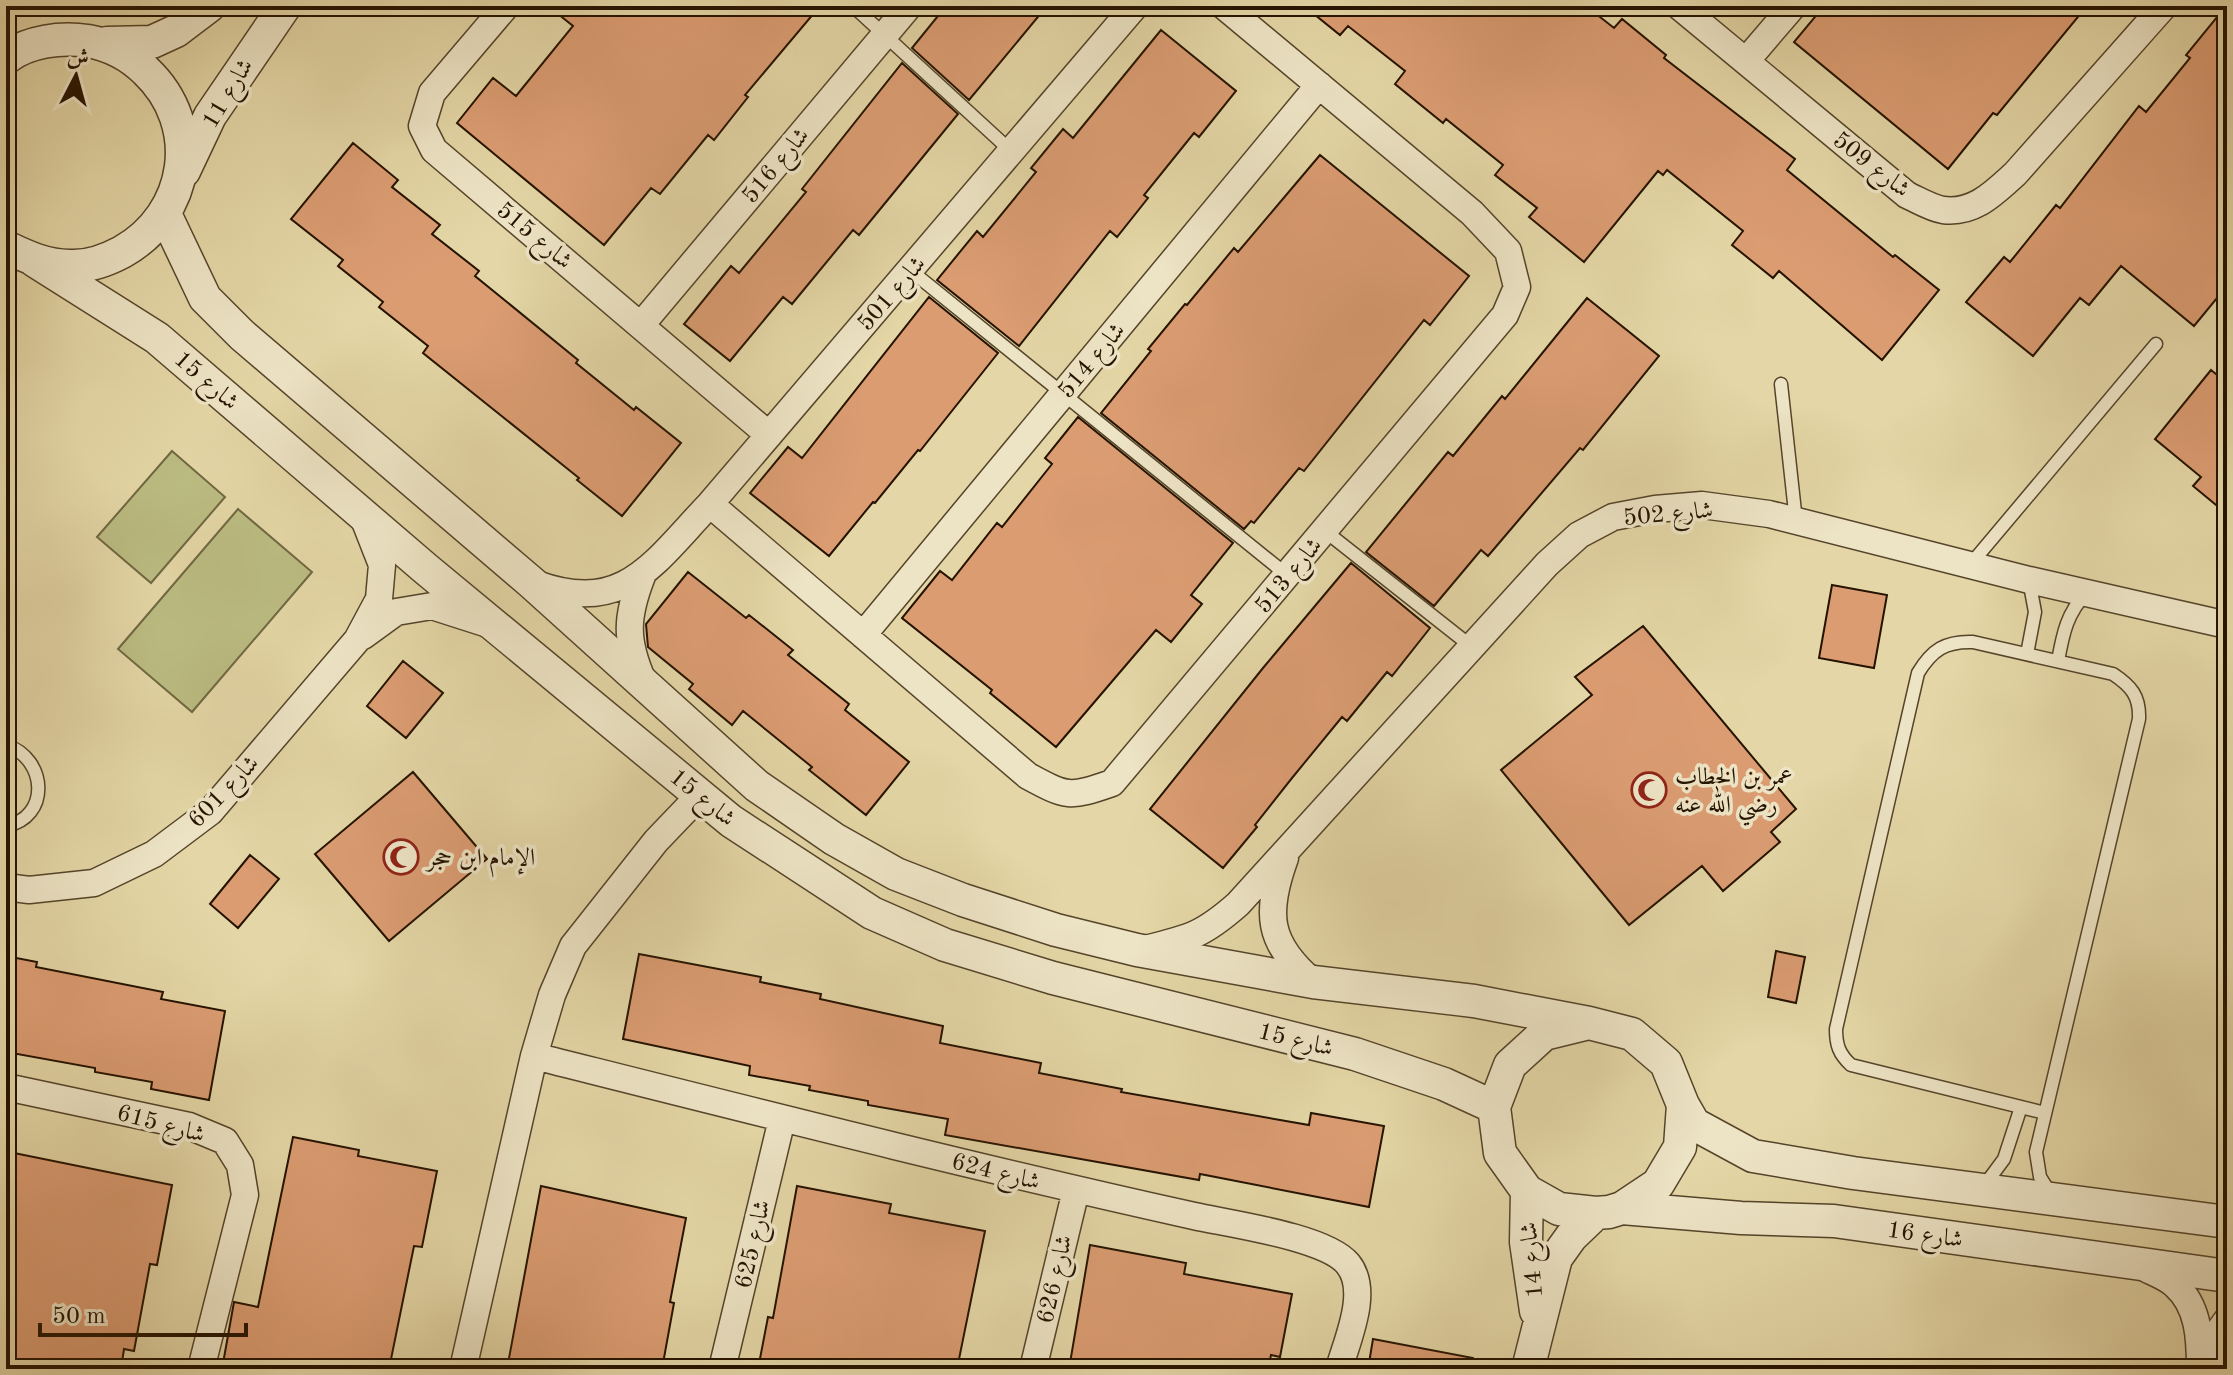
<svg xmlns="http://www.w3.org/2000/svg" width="2233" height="1375" font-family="'Old Standard TT',Amiri,serif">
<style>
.green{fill:#bbbc82;stroke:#706841;stroke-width:2}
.building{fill:#db9c72;stroke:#251300;stroke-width:2}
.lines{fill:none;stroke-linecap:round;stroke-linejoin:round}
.service-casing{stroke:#55442a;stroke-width:15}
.minor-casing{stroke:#55442a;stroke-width:29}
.tertiary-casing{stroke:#55442a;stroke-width:35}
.service{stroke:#ede4c5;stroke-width:12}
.minor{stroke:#ede4c5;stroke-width:26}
.tertiary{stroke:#ede4c5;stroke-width:32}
.labels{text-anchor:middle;stroke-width:7;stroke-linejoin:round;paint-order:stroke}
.street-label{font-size:24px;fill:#251300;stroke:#ede4c5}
.poi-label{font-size:24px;fill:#251300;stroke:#ede4c5;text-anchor:start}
</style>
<rect width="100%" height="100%" fill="#e4d6a6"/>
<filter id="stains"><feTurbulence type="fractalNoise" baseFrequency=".0025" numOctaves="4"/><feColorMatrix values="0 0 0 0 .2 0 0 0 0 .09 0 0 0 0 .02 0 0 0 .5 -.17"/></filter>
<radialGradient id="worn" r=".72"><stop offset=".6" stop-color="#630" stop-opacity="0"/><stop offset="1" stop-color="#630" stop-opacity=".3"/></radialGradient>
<path class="green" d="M172,451l53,46 -74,86 -54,-46z
M238,509l74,63 -120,140 -74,-63z"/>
<path class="building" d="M548,6h272l-75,89 3,2 -34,43 -6,-5 -48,59 -9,-6 -47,57 -147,-122 36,-45 23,18 57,-70z
M946,6h101l-78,94 -57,-52z
M1304,6h282l28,22 8,-9 44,36 -2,3 131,101 -8,11 106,87 2,-2 44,35 -57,70 -103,-89 -6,7 -41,-33 11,-14 -76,-61 -4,5 -5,-4 -74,91 -55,-45 8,-9 -42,-33 8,-10 -57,-46 -3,4 -48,-39 10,-13 -57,-45 -8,9z
M1824,6h263l-90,109 -4,-2 -45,56 -154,-127z
M2226,6l1,280 -33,40 -73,-60 -32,39 -9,-7 -47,58 -67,-54 38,-45 6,5 46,-57 4,3 79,-102 7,6 44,-54 -4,-3z
M1161,30l75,61 -37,46 -5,-4 -50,62 4,3 -31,39 -7,-6 -91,115 -82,-66 40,-49 6,6 53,-65 -5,-4 32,-39 10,9z
M902,63l56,51 -99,121 -6,-5 -61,74 -9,-7 -53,64 -46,-37 47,-58 8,7 67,-81 -4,-3z
M353,143l45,37 -6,7 48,38 -8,9 47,37 -4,5 103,84 -2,3 58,47 2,-3 45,36 -59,73 -45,-36 2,-2 -156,-125 5,-7 -49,-39 4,-5 -45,-36 5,-6 -52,-41z
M1320,155l149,121 -39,49 -6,-5 -120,151 -5,-3 -45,55 -3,-2 -7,8 -143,-116 50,-62 -3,-2 37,-45 2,1 47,-57 4,4z
M929,297l69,56 -78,98 -2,-1 -43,53 -2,-1 -44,54 -79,-63 38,-46 14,11z
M1587,298l72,58 -76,94 -3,-2 -92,108 -7,-6 -47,56 -68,-54 82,-100 5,4 49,-60 3,3z
M2211,370l16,13v131l-34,-28 8,-9 -46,-38z
M1078,417l155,126 -42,52 11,9 -31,38 -15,-12 -100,117 -66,-54 2,-3 -90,-72 38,-47 12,9 45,-57 5,4 50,-63 -7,-6z
M1351,563l79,65 -38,48 -5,-4 -40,49 -5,-4 -50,61 -37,47 2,2 -34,41 -73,-59 113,-141z
M688,572l58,46 3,-3 44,35 -5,5 61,49 -4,6 64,52 -43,53 -57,-45 3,-3 -69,-56 -11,14 -43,-36 4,-5 -45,-37 -2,-23z
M1832,585l55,10 -13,73 -55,-10z
M1643,626l153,183 -25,23 9,10 -57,49 -21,-25 -73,59 -128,-155 91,-75 -17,-18z
M403,661l40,32 -37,45 -39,-32z
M413,772l74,87 -98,82 -74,-87z
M250,855l29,24 -41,49 -28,-24z
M1776,951l29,6 -9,46 -28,-6z
M639,954l122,23 -1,5 61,12 -1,5 123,27 -3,17 101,20 -2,10 83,16 -1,3 188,33 2,-12 73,13 -15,81 -169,-33 -1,6 -254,-45 3,-16 -80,-14v-4l-59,-11 1,-4 -61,-11 1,-9 -127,-27z
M6,956l31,6 -1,5 127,25 -2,7 64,12 -16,89 -58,-11 1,-7 -57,-10v-4l-89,-16z
M293,1137l66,13 -1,6 79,15 -15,76 -8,-1 -25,123h-167l12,-67 24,5z
M14,1153l158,32 -15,80 -7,-1 -16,87 -10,-2 -3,20h-115v-176z
M541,1186l145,32 -16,84 4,1 -12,66h-155z
M797,1186l94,18 -2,9 96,18 -28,138h-199l10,-52 5,1z
M1090,1245l96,18 -2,11 108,20 -12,63 -9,-2 -3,14h-199z
M1373,1339l100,19 -1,11h-104z"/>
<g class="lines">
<defs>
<path id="service" d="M853,6l158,145
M910,270l377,305
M1781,384l15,137
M1325,531l147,116
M1970,565l186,-221
M2027,654l8,-42 -6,-32
M2058,661c5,-28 9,-48 29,-69
M6,745c42,14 44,73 0,81
M2045,1113l-194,-48c-12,-11 -15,-20 -15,-36l82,-356c14,-23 27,-32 55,-31l140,32c18,12 27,22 26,45l-103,433 4,25 10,16
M1984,1186l20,-27 17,-52"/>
<path id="minor" d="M506,6l-74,87 -10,33 12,24 335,285
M1679,6l228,189c11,5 24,13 36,15 31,4 51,-17 72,-36l149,-168
M1746,61l47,-55
M641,325l268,-319
M710,504l318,272c39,21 41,22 84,7l393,-468 12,-28 -9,-36 -36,-38 -248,-207
M642,576c-16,41 -17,64 1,105
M536,584c89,32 118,-22 174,-80l425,-498
M863,635l456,-550
M363,636l33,-24 36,-6 53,17
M1285,858c-20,55 -18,85 28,124
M6,887l23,3 65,-7 60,-29 56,-42 147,-172 22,-41 3,-34 -20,-51
M1145,949c45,-11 58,-14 93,-45l309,-340 32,-29 34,-18 42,-8 47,-4 67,9 260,66 198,45
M534,1056c219,55 439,111 660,160 36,8 132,21 154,48 22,27 -1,76 -9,105
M6,1087l183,39 36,15 15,24 5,30 -44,174
M2147,1269c8,4 21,9 28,16 24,21 25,54 25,84
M2204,1366l12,-31 11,-15
M463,1369l71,-313 18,-61 21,-49 83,-105 44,-46
M722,1369l60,-250
M1033,1369l43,-179"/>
<path id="tertiary" d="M107,43l45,-1 24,-11 33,-25
M6,58c22,-17 55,-21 82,-17 22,4 42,14 58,30 57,54 44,143 -24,181 -15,8 -34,15 -52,14 -24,0 -43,-9 -64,-19
M184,171l26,-55 75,-110
M165,214l40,84 37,37 290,248 225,203 77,53 62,35 67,26 93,30 81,20 176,32 161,19 115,22
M35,261l122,77 269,231 305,252 141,92 73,32 108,33 302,76 89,30 50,23
M1683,1105l-3,42 -22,37 -36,24 -13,4 -13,1 -37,-4 -32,-18 -27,-38 -6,-46 16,-42 34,-31 45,-11 43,11 34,29 17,42 11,19 59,32 100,17 374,49
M1527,1191l-1,51 10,69
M1622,1208l119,10 93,3 393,55
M1528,1369l28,-111 15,-21 25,-24"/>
</defs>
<use href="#service" class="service-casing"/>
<use href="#minor" class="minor-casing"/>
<use href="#tertiary" class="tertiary-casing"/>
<use href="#service" class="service"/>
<use href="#minor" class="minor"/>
<use href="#tertiary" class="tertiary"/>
</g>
<defs>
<symbol id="mosque-ring" viewBox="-11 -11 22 22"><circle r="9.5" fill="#ede4c5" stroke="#8f2418" stroke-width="1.5"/><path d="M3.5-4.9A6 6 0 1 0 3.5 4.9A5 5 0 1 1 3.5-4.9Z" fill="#8f2418"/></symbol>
</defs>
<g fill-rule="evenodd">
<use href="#mosque-ring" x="1629" y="770" width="40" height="40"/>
<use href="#mosque-ring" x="381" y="837" width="40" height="40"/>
</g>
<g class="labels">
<g class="street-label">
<text transform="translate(227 93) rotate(-59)" y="8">شارع 11</text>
<text transform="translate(1872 164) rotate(38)" y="8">شارع 509</text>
<text transform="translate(775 165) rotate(-50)" y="8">شارع 516</text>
<text transform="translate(535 235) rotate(40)" y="8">شارع 515</text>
<text transform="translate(891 293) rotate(-49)" y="8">شارع 501</text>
<text transform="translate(1091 360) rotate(-50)" y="8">شارع 514</text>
<text transform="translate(207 380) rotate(41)" y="8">شارع 15</text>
<text transform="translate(1668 513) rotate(-5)" y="8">شارع 502</text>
<text transform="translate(1288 575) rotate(-50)" y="8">شارع 513</text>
<text transform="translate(223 791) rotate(-46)" y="8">شارع 601</text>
<text transform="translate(703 797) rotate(39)" y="8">شارع 15</text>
<text transform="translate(1296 1039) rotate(14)" y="8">شارع 15</text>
<text transform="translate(161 1123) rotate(15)" y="8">شارع 615</text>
<text transform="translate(996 1171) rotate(14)" y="8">شارع 624</text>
<text transform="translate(1925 1234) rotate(8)" y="8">شارع 16</text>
<text transform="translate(752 1244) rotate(-77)" y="8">شارع 625</text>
<text transform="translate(1531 1260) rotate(-95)" y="8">شارع 14</text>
<text transform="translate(1054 1279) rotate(-77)" y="8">شارع 626</text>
</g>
<g class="poi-label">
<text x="1675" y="784">عمر بن الخطاب<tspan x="1675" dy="28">رضي الله عنه</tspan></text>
<text x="427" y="865">الإمام ابن حجر</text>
</g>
</g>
<rect width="2233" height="1375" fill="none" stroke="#e4d6a6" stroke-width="32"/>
<rect x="8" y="8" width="2217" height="1359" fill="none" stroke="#251300" stroke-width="4"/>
<rect x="16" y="16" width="2201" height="1343" fill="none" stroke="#251300" stroke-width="2"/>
<g transform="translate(76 76) rotate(6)" stroke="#ede4c5" stroke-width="6" paint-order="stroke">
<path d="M0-6L14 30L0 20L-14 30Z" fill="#251300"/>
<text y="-12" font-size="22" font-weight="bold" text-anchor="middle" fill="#251300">ش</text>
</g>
<path d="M40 1323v12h206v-12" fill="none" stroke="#251300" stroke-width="4"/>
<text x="52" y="1323" font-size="24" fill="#251300" stroke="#ede4c5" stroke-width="6" paint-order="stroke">50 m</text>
<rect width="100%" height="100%" filter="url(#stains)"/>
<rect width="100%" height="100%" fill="url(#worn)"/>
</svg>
